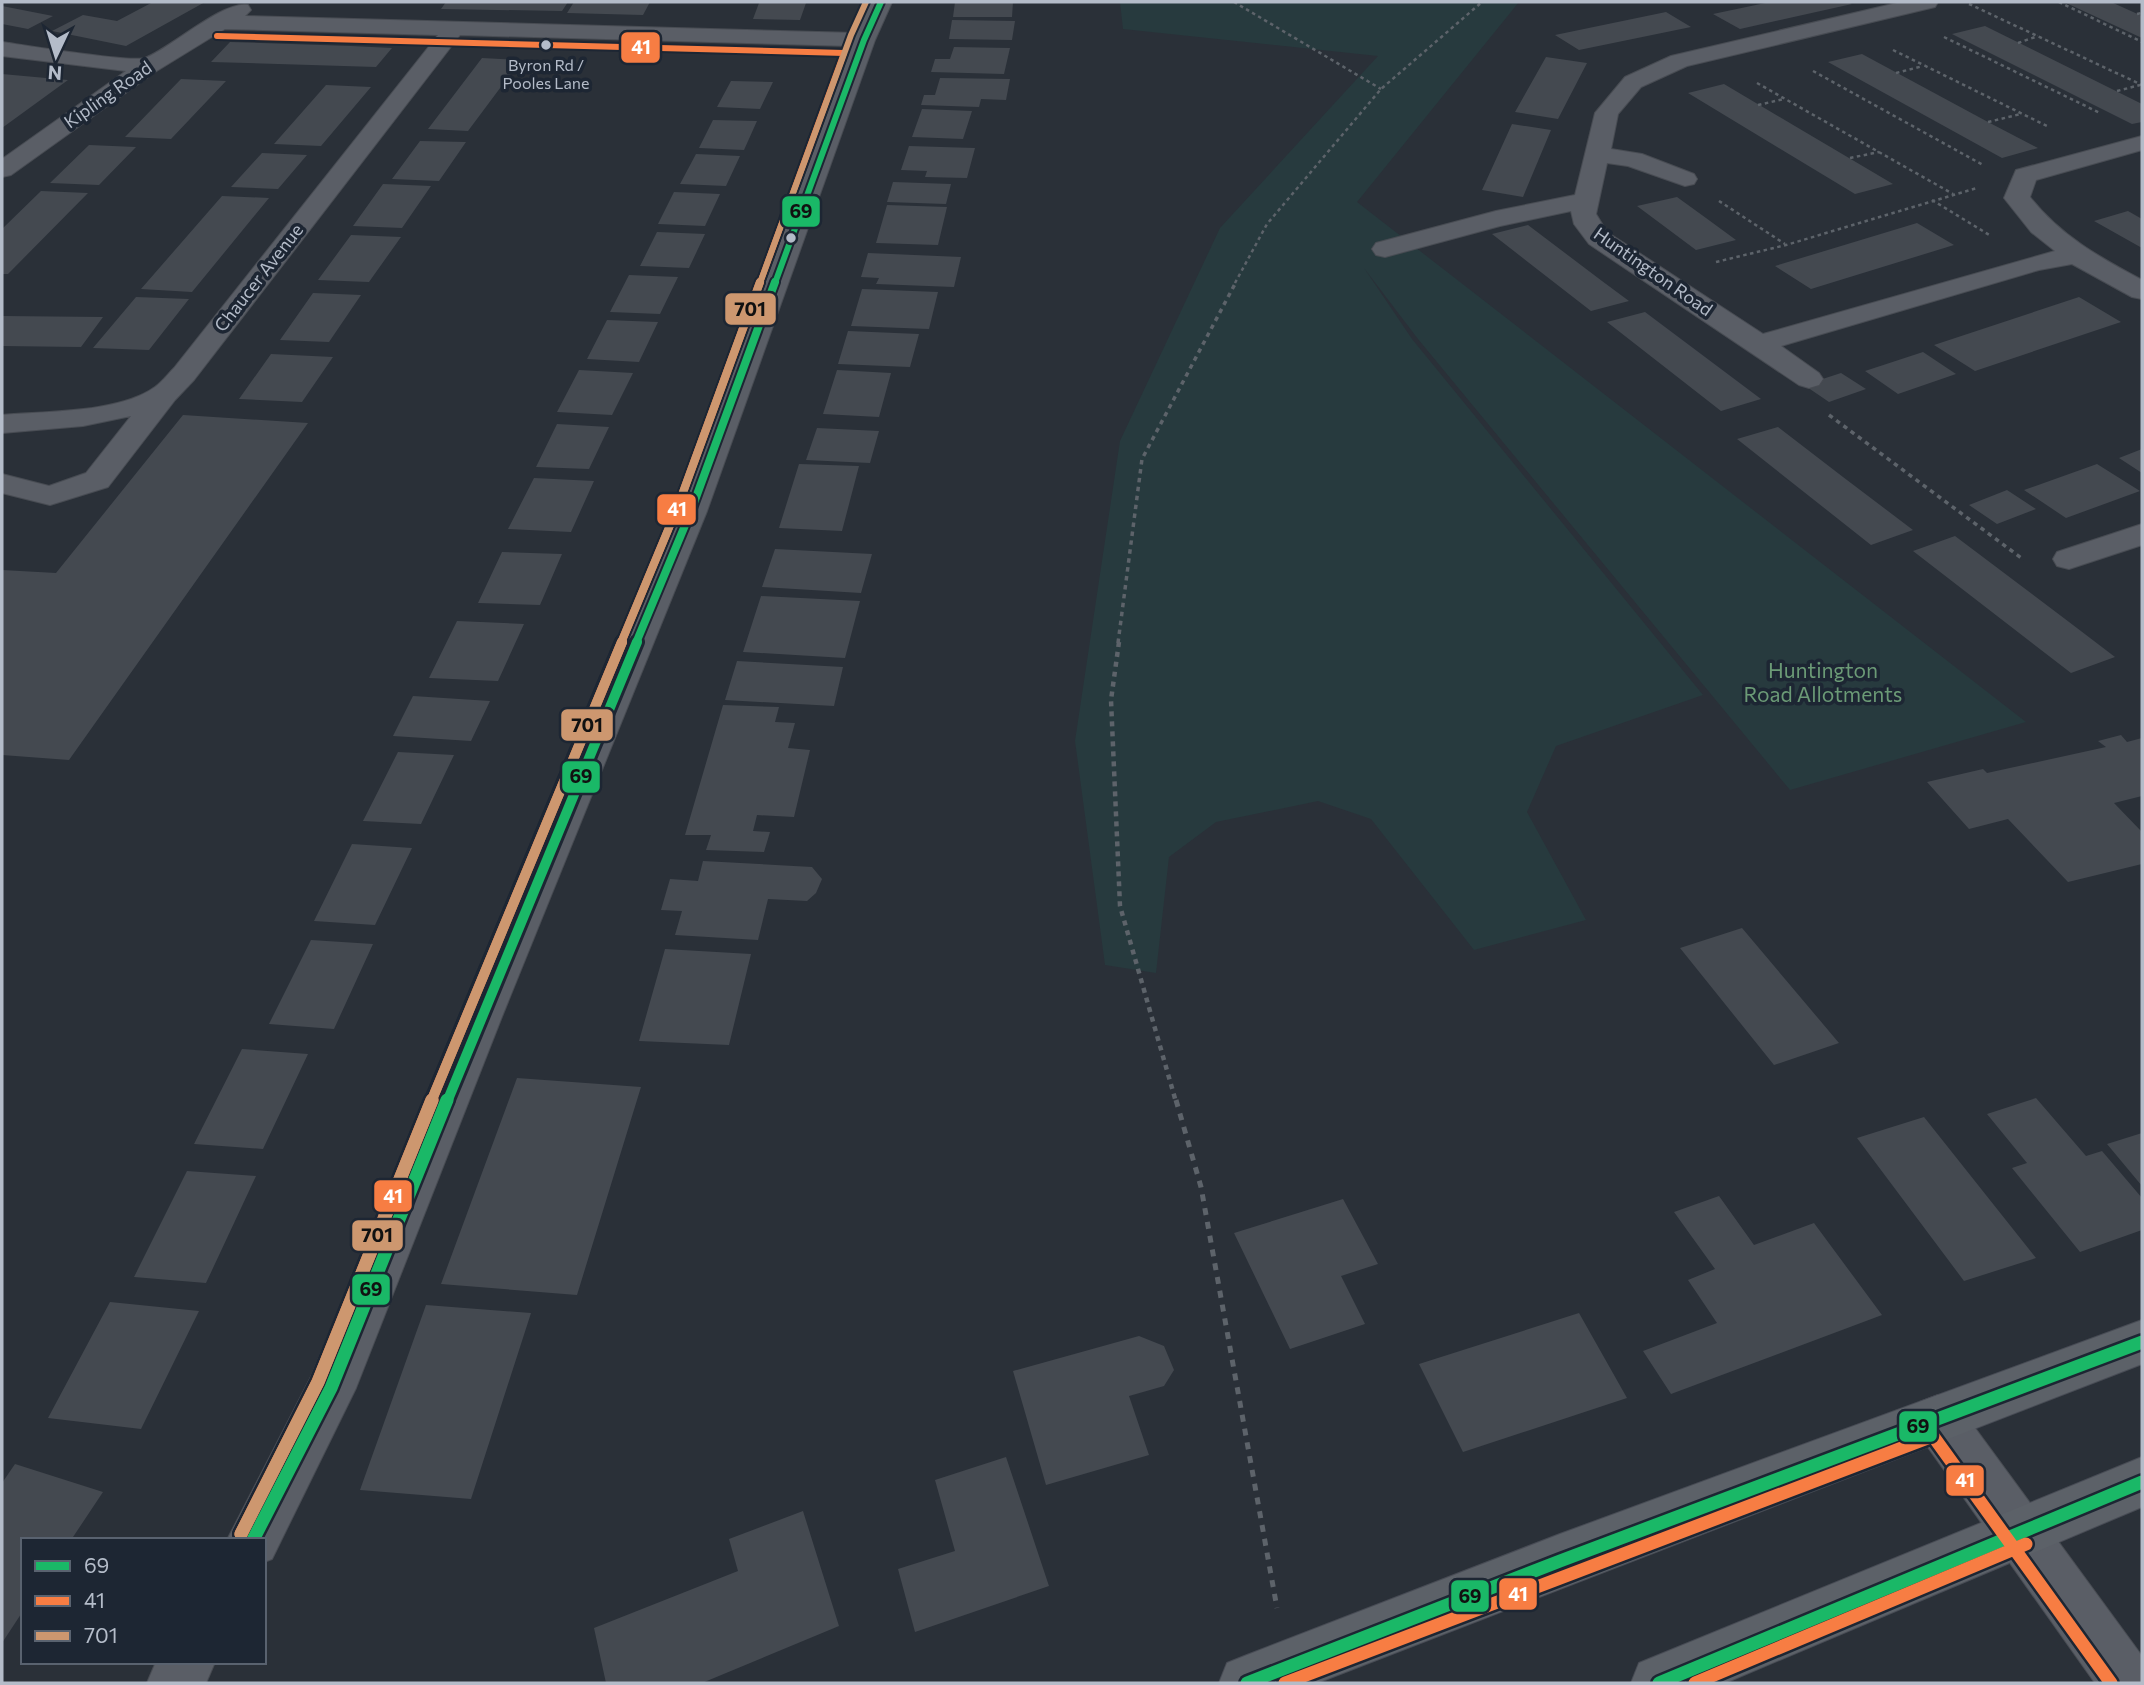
<svg xmlns="http://www.w3.org/2000/svg" width="2144" height="1685" font-family="Commissioner,sans-serif">
<style>
.green{fill:#273a3e}
.building{fill:#444950}
.lines{fill:none;stroke-linecap:round;stroke-linejoin:round}
.minor-casing{stroke:#484c53;stroke-width:2}
.major-casing{stroke:#484c55;stroke-width:2}
.path-far3{stroke:#5d636a;stroke-width:2.5;stroke-dasharray:3.5 3.5;stroke-linecap:butt}
.path-far2{stroke:#5d636a;stroke-width:3.5;stroke-dasharray:4.5 4.5;stroke-linecap:butt}
.path-far1{stroke:#5d636a;stroke-width:4.5;stroke-dasharray:5 5;stroke-linecap:butt}
.path{stroke:#5d636a;stroke-width:5;stroke-dasharray:7 7;stroke-linecap:butt}
.minor{fill:#5a5e66;fill-rule:evenodd}
.major{fill:#5c6168;fill-rule:evenodd}
.bus-1-far3-casing{stroke:#1d2633;stroke-width:10}
.bus-1-far2-casing{stroke:#1d2633;stroke-width:12}
.bus-1-far1-casing{stroke:#1d2633;stroke-width:16}
.bus-1-casing{stroke:#1d2633;stroke-width:18}
.bus-2-far3-casing{stroke:#1d2633;stroke-width:10}
.bus-2-far2-casing{stroke:#1d2633;stroke-width:12}
.bus-2-far1-casing{stroke:#1d2633;stroke-width:16}
.bus-2-casing{stroke:#1d2633;stroke-width:18}
.bus-3-far3-casing{stroke:#1d2633;stroke-width:10}
.bus-3-far2-casing{stroke:#1d2633;stroke-width:12}
.bus-3-far1-casing{stroke:#1d2633;stroke-width:16}
.bus-3-casing{stroke:#1d2633;stroke-width:18}
.bus-1-far3{stroke:#1ab867;stroke-width:6}
.bus-1-far2{stroke:#1ab867;stroke-width:8}
.bus-1-far1{stroke:#1ab867;stroke-width:10}
.bus-1{stroke:#1ab867;stroke-width:13}
.bus-2-far3{stroke:#f77d43;stroke-width:6}
.bus-2-far2{stroke:#f77d43;stroke-width:8}
.bus-2-far1{stroke:#f77d43;stroke-width:10}
.bus-2{stroke:#f77d43;stroke-width:13}
.bus-3-far3{stroke:#cd976f;stroke-width:6}
.bus-3-far2{stroke:#cd976f;stroke-width:8}
.bus-3-far1{stroke:#cd976f;stroke-width:10}
.bus-3{stroke:#cd976f;stroke-width:13}
.bus-dot{fill:#b4bcc9;stroke:#1d2633;stroke-width:2.5}
.labels{text-anchor:middle;stroke-width:7;stroke-linejoin:round;paint-order:stroke}
.far-bus-label{font-size:16px;fill:#b4bcc9;stroke:#1d2633}
.far-street-label{font-size:18px;fill:#b4bcc9;stroke:#1d2633}
.park-label{font-size:21px;fill:#6b9a76;stroke:#1d2633}
.line-badge{stroke:#1d2633;stroke-width:2.5}
.badge-label{font-size:19px;text-anchor:middle;font-weight:bold;fill:#fff}
.pale-badge-label{font-size:19px;text-anchor:middle;font-weight:bold;fill:#111}
</style>
<rect width="100%" height="100%" fill="#2a3038"/>
<path class="green" d="M1120,2h399l-162,200 669,520 -236,68 -372,-451 -54,-71 48,71 291,356 -147,51 -29,66 59,108 -112,30 -103,-131 -53,-18 -102,21 -47,35 -13,116 -51,-8 -30,-224 45,-300 100,-213 158,-172 -255,-27z"/>
<path class="building" d="M153,2h52l-79,44 -74,-15 31,-16 34,6z
M446,2h122l-6,9 -121,-2z
M574,2h76l-7,13 -76,-2z
M955,2h58l-1,15h-59z
M1770,2h77l5,2 -112,25 -27,-15z
M2064,2h47l31,14v22z
M759,3h47l-6,17 -47,-1z
M2,6l51,10 -25,13 -26,-5z
M1666,12l25,15 -112,23 -24,-15z
M952,20l63,1 -3,19 -63,-1z
M1985,26l157,78v18l-10,2 -180,-90z
M230,42l121,4 41,2 -16,19 -165,-5z
M954,47l56,1 -6,26 -73,-2 4,-13h15z
M1862,54l126,68 50,26 -36,10 -174,-96z
M1546,57l41,6 -29,56 -43,-7z
M482,58l39,2 -53,71 -40,-2z
M2,74l66,6 -66,48z
M940,78l70,1 -4,21 -25,-1 -2,8 -58,-2 3,-10h11z
M181,79l45,2 -55,58 -46,-2z
M731,81l42,1 -13,27 -43,-2z
M1724,84l81,48 88,52 -38,10 -167,-101z
M326,85l45,2 -50,59 -47,-2z
M922,109l50,2 -9,28 -51,-2z
M713,120l44,1 -13,29 -45,-2z
M1512,124l39,6 -28,67 -41,-7z
M420,141l46,1 -27,39 -47,-2z
M89,145l47,2 -37,38 -49,-2z
M909,146l66,2 -8,30 -42,-1 2,-6 -26,-1z
M262,153l45,2 -29,34 -47,-2z
M696,154l44,2 -14,30 -46,-2z
M893,182l58,2 -5,20 -59,-2z
M383,184l48,2 -29,42 -49,-2z
M41,191l47,2 -80,81h-6v-45z
M674,192l46,2 -15,32 -47,-2z
M222,196l47,2 -77,94 -51,-3z
M1677,197l29,21 30,22 -40,10 -59,-44z
M887,205l60,2 -9,38 -62,-2z
M2128,211l14,8v29l-48,-27z
M1917,223l37,22 -143,44 -36,-23z
M1528,225l74,56 27,20 -38,10 -99,-77z
M657,232l48,2 -16,34 -49,-2z
M351,235l50,2 -32,45 -51,-2z
M868,253l93,4 -7,30 -78,-3 3,-6 -18,-1z
M629,275l49,2 -18,37 -50,-2z
M862,289l76,3 -9,37 -78,-3z
M313,293l48,2 -32,47 -49,-2z
M136,297l53,2 -40,51 -56,-2z
M2079,297l42,25 -146,49 -41,-26z
M1645,312l116,87 -40,12 -114,-89z
M2,316l101,1 -22,30 -79,-1z
M607,320l51,2 -19,40 -52,-3z
M848,331l71,3 -9,33 -72,-3z
M1923,352l33,22 -58,20 -33,-23z
M271,354l62,3 -31,45 -63,-3z
M579,370l54,3 -21,42 -55,-3z
M837,370l54,3 -12,44 -56,-3z
M1841,373l25,16 -37,13 -25,-17z
M183,415l125,8 -239,337 -67,-5v-185l54,3z
M557,424l52,3 -20,42 -53,-2z
M1778,427l65,50 70,53 -42,15 -134,-106z
M817,428l62,3 -9,32 -64,-3z
M2142,449v24l-23,-15z
M799,464l60,2 -17,65 -63,-3z
M2097,464l43,27 -74,27 -42,-28z
M534,478l60,3 -23,51 -63,-3z
M2007,490l29,19 -39,15 -28,-19z
M1955,536l118,89 42,32 -44,16 -158,-122z
M775,549l97,5 -11,39 -99,-6z
M502,552l60,2 -22,51 -62,-2z
M761,596l99,5 -15,57 -102,-6z
M457,621l67,3 -26,57 -69,-3z
M737,661l106,6 -9,39 -109,-6z
M413,696l77,5 -19,40 -78,-5z
M723,705l56,2 -4,15 20,1 -7,25 22,2 -16,67 -37,-2 -4,16 17,1 -6,20 -58,-2 5,-15h-26z
M2121,735l6,7 15,-4v58l-28,7 28,29v32l-74,18 -60,-63 -39,10 -42,-47 56,-13 4,4 119,-26 -8,-6z
M398,752l56,3 -33,69 -58,-3z
M352,844l60,4 -37,77 -61,-4z
M703,861l109,6 10,12 -6,14 -9,8 -39,-2 -10,41 -83,-5 7,-24 -21,-1 9,-31 28,2z
M1742,928l97,115 -65,22 -94,-117z
M311,940l62,4 -39,85 -65,-5z
M665,949l86,5 -22,91 -90,-4z
M242,1049l66,5 -45,95 -69,-5z
M517,1078l124,9 -64,208 -136,-11z
M2036,1098l50,58 16,-5 40,47v32l-62,22 -68,-84 15,-5 -40,-49z
M1924,1117l112,141 -72,23 -107,-143z
M2142,1133v53l-35,-42z
M187,1171l69,5 -50,107 -72,-6z
M1719,1196l35,49 60,-22 68,92 -211,79 -28,-43 74,-28 -29,-43 27,-11 -41,-57z
M1343,1199l35,65 -37,12 24,48 -75,25 -56,-116z
M110,1302l89,9 -58,118 -93,-11z
M426,1305l105,8 -60,186 -111,-9z
M1579,1313l48,85 -164,54 -44,-88z
M1139,1336l25,10 10,24 -10,16 -35,10 20,59 -103,30 -33,-114z
M1006,1457l43,129 -134,46 -17,-63 57,-18 -20,-71z
M15,1464l88,28 -32,48h-48v71l-21,32v-160z
M803,1511l36,115 -137,57h-96l-12,-55 144,-57 -9,-32z"/>
<g class="lines">
<defs>
<path id="minor" d="M871,2h21l-17,38 -168,471 -204,503 -147,374 -84,171 -8,3v-22h-37l85,-165 149,-361 214,-503 176,-465 -391,-11 -266,345 -19,20 -67,87 -58,18 -48,-12v-19l47,12 37,-13 45,-57 -48,10 -81,7v-18c43,-4 117,-2 153,-28 7,-5 13,-13 19,-19l264,-333 -213,-6 -70,43 -144,103 -9,2v-18l124,-88 -124,-15v-14c21,3 132,21 143,16 26,-10 78,-58 103,-53l3,5 -6,6 611,17z
M1901,2h37l-3,5 -248,59 -46,21 -23,27 -7,35 31,5 52,20 3,5 -3,5 -9,2 -57,-20 -21,-3 -11,51 11,18 156,102 292,-83 -24,-19 -27,-34 12,-28 126,-34v14l-106,30 -6,17c31,39 69,60 112,83v19l-10,-2 -60,-33 -33,6 -258,76 38,27 4,6 -4,6 -10,3 -10,-3 -210,-141 -15,-20 -3,-13 -71,15 -115,31 -9,-2 -4,-6 4,-6 120,-32 79,-16 20,-82 30,-36 46,-21z
M2142,524v21l-73,24 -12,-3 -4,-7 4,-7z
M1938,1395l18,7 186,254v27h-47l-175,-247 -7,-17 7,-17z
M156,1662h59l-9,21h-59z"/>
<path id="major" d="M2142,1320v44l-825,319h-98l8,-20 20,-8 313,-121z
M2142,1457v50l-417,176h-94l8,-20z"/>
</defs>
<use href="#minor" class="minor-casing"/>
<use href="#major" class="major-casing"/>
<path class="path-far3" d="M1234,2l147,87
M2059,2l83,40
M1969,4l173,81
M2137,14l5,-1
M1944,37l156,76
M2018,43l20,-7
M1893,50l156,77
M1813,71l170,94
M1896,73l27,-7
M1757,83l196,111
M2117,91l23,-6
M1758,105l26,-6
M1988,122l33,-8
M1850,158l29,-6
M1932,200l59,36
M1719,201l66,43
M1716,262l70,-17 191,-57
M1235,283l32,-59 114,-135 101,-87"/>
<path class="path-far2" d="M1829,415l195,145
M1118,643l24,-184 94,-177"/>
<path class="path-far1" d="M1119,642l-8,58 9,206 56,196"/>
<path class="path" d="M1176,1100l25,87 76,421"/>
<use href="#minor" class="minor"/>
<use href="#major" class="major"/>
<defs>
<path id="bus-1-far3" d="M775,283l89,-243 17,-38"/>
<path id="bus-1-far2" d="M636,643l55,-132 84,-229"/>
<path id="bus-1-far1" d="M447,1102l190,-460"/>
<path id="bus-1" d="M253,1540l78,-152 116,-288
M1247,1683l313,-122 582,-219
M1659,1683l483,-201"/>
<path id="bus-2-far3" d="M217,36l627,17 -84,230"/>
<path id="bus-2-far2" d="M621,643l57,-137 82,-224"/>
<path id="bus-2-far1" d="M431,1102l191,-460"/>
<path id="bus-2" d="M241,1534l77,-152 114,-282
M1285,1683l648,-247 178,247
M1695,1683l331,-139"/>
<path id="bus-3-far3" d="M760,283l91,-248 15,-33"/>
<path id="bus-3-far2" d="M621,643l57,-137 82,-224"/>
<path id="bus-3-far1" d="M431,1102l191,-460"/>
<path id="bus-3" d="M241,1534l77,-152 114,-282"/>
</defs>
<use href="#bus-1-far3" class="bus-1-far3-casing"/>
<use href="#bus-1-far2" class="bus-1-far2-casing"/>
<use href="#bus-1-far1" class="bus-1-far1-casing"/>
<use href="#bus-1" class="bus-1-casing"/>
<use href="#bus-2-far3" class="bus-2-far3-casing"/>
<use href="#bus-2-far2" class="bus-2-far2-casing"/>
<use href="#bus-2-far1" class="bus-2-far1-casing"/>
<use href="#bus-2" class="bus-2-casing"/>
<use href="#bus-3-far3" class="bus-3-far3-casing"/>
<use href="#bus-3-far2" class="bus-3-far2-casing"/>
<use href="#bus-3-far1" class="bus-3-far1-casing"/>
<use href="#bus-3" class="bus-3-casing"/>
<use href="#bus-1-far3" class="bus-1-far3"/>
<use href="#bus-1-far2" class="bus-1-far2"/>
<use href="#bus-1-far1" class="bus-1-far1"/>
<use href="#bus-1" class="bus-1"/>
<use href="#bus-2-far3" class="bus-2-far3"/>
<use href="#bus-2-far2" class="bus-2-far2"/>
<use href="#bus-2-far1" class="bus-2-far1"/>
<use href="#bus-2" class="bus-2"/>
<use href="#bus-3-far3" class="bus-3-far3"/>
<use href="#bus-3-far2" class="bus-3-far2"/>
<use href="#bus-3-far1" class="bus-3-far1"/>
<use href="#bus-3" class="bus-3"/>
</g>
<g class="bus-dot">
<circle cx="546" cy="45" r="6"/>
<circle cx="791" cy="238" r="6"/>
</g>
<g class="labels">
<g class="far-bus-label">
<text x="546" y="71">Byron Rd /<tspan x="546" dy="18">Pooles Lane</tspan></text>
</g>
<g class="far-street-label">
<text transform="translate(108 95) rotate(-35)" y="6">Kipling Road</text>
<text transform="translate(1653 272) rotate(35)" y="6">Huntington Road</text>
<text transform="translate(259 278) rotate(-52)" y="6">Chaucer Avenue</text>
</g>
<g class="park-label">
<text x="1823" y="678">Huntington<tspan x="1823" dy="24">Road Allotments</tspan></text>
</g>
</g>
<g class="line-badge">
<rect x="620" y="31" width="41" height="33" rx="7" fill="#f77d43"/>
<rect x="781" y="195" width="40" height="33" rx="7" fill="#1ab867"/>
<rect x="724" y="292" width="53" height="34" rx="7" fill="#cd976f"/>
<rect x="656" y="493" width="41" height="33" rx="7" fill="#f77d43"/>
<rect x="560" y="708" width="54" height="34" rx="7" fill="#cd976f"/>
<rect x="561" y="760" width="40" height="34" rx="7" fill="#1ab867"/>
<rect x="373" y="1179" width="40" height="34" rx="7" fill="#f77d43"/>
<rect x="351" y="1219" width="53" height="33" rx="7" fill="#cd976f"/>
<rect x="351" y="1273" width="40" height="33" rx="7" fill="#1ab867"/>
<rect x="1898" y="1410" width="40" height="33" rx="7" fill="#1ab867"/>
<rect x="1945" y="1464" width="40" height="33" rx="7" fill="#f77d43"/>
<rect x="1498" y="1577" width="40" height="34" rx="7" fill="#f77d43"/>
<rect x="1450" y="1579" width="40" height="34" rx="7" fill="#1ab867"/>
</g>
<g class="badge-label">
<text x="641" y="54">41</text>
<text x="677" y="516">41</text>
<text x="393" y="1203">41</text>
<text x="1965" y="1487">41</text>
<text x="1518" y="1601">41</text>
</g>
<g class="pale-badge-label">
<text x="801" y="218">69</text>
<text x="750" y="316">701</text>
<text x="587" y="732">701</text>
<text x="581" y="783">69</text>
<text x="377" y="1242">701</text>
<text x="371" y="1296">69</text>
<text x="1918" y="1433">69</text>
<text x="1470" y="1603">69</text>
</g>
<rect width="2144" height="1685" fill="none" stroke="#b4bcc9" stroke-width="7"/>
<rect x="21" y="1538" width="245" height="126" fill="#1d2633" stroke="#59626f" stroke-width="2"/>
<rect x="35" y="1561" width="35" height="10" fill="#1ab867" stroke="#59626f" stroke-width="2"/>
<text x="84" y="1573" font-size="21" fill="#b4bcc9">69</text>
<rect x="35" y="1596" width="35" height="10" fill="#f77d43" stroke="#59626f" stroke-width="2"/>
<text x="84" y="1608" font-size="21" fill="#b4bcc9">41</text>
<rect x="35" y="1631" width="35" height="10" fill="#cd976f" stroke="#59626f" stroke-width="2"/>
<text x="84" y="1643" font-size="21" fill="#b4bcc9">701</text>
<g transform="translate(56 56) rotate(184)" stroke="#1d2633" stroke-width="5" paint-order="stroke">
<path d="M0-5L12 26L0 18L-12 26Z" fill="#b4bcc9"/>
<text y="-10" font-size="19" font-weight="bold" text-anchor="middle" fill="#b4bcc9">N</text>
</g>
</svg>
